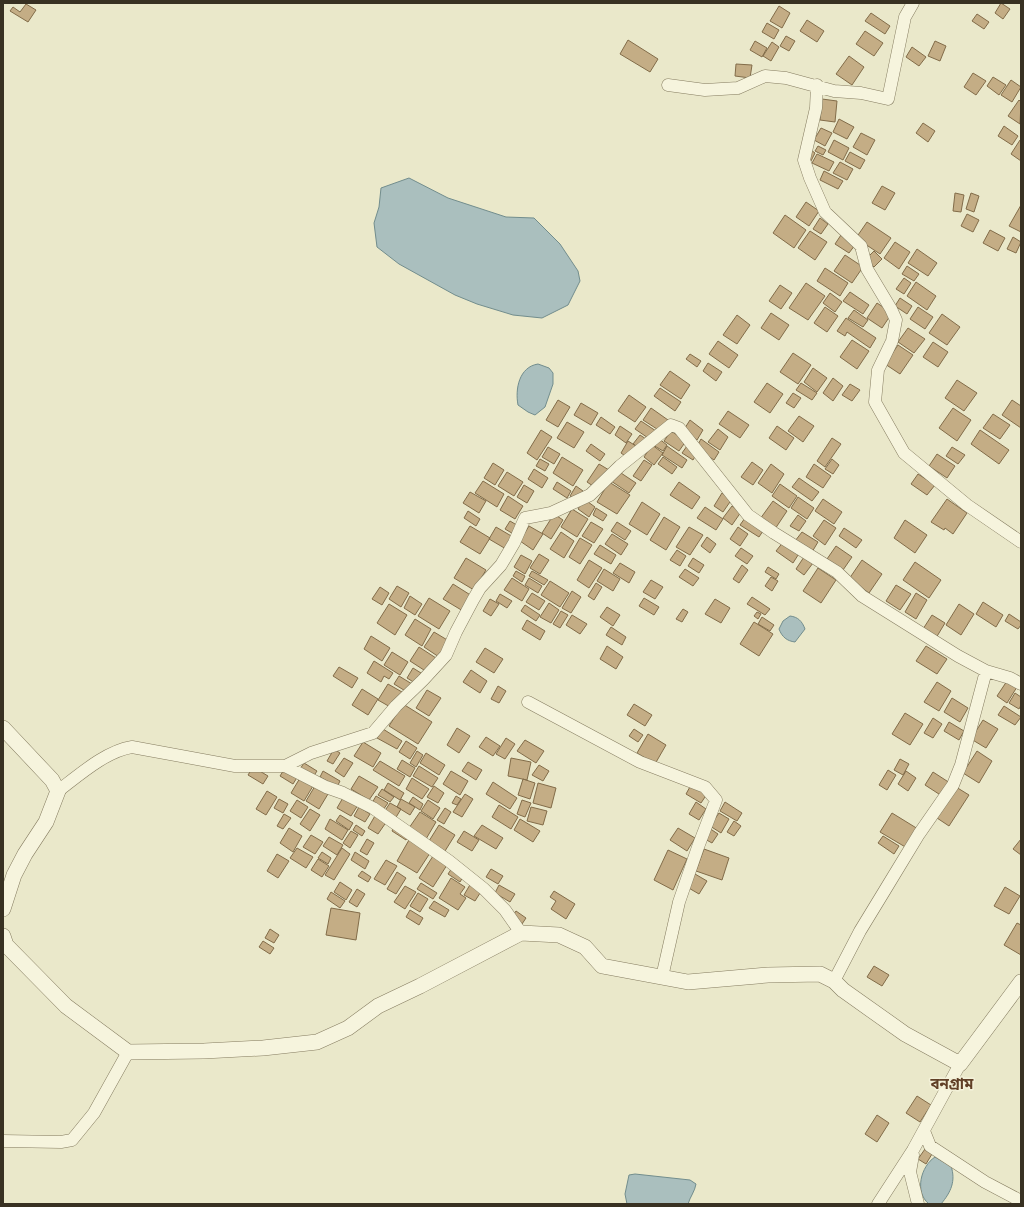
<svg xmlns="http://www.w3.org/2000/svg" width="1024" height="1207" font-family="Spectral,'Noto Sans Bengali',serif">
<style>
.water{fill:#aabfbe;stroke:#728d8d}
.building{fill:#c4ad85;stroke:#826c49}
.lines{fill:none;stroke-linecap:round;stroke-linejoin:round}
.minor-casing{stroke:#857c60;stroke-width:13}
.tertiary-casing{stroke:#857c60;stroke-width:16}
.minor{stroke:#f6f4dd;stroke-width:12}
.tertiary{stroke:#f6f4dd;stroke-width:15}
.labels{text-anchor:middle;stroke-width:3;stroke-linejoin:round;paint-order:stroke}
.quarter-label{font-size:15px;font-weight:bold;fill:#603f26;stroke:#f3f1d9}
</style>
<rect width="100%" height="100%" fill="#eae8ca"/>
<path class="water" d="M409,178l39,20 58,19 28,1 26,26 18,27 2,10 -12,24 -26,13 -29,-3 -36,-11 -22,-9 -56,-31 -22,-17 -3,-24 5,-16 2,-19z
M538,364l11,4 4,5v11l-8,23 -10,8 -7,-3 -10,-7c-3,-16 1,-38 20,-41z
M790,616c8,1 12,5 15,13l-10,13c-8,-1 -13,-5 -16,-13l4,-8z
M935,1157l16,9c5,15 0,26 -10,38h-12c-15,-12 -8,-38 6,-47z
M635,1174l55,6 6,4c-1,7 -6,13 -8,20h-61l-2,-10 4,-19z"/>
<path class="building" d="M1001,3l9,6 -7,10 -8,-6z
M26,4l10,6 -8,12 -18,-11 3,-4 7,5z
M779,6l11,7 -8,15 -12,-7z
M871,13l19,13 -5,8 -20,-13z
M977,14l12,8 -5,7 -12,-8z
M807,20l17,11 -7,11 -17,-11z
M767,23l12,7 -5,9 -12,-7z
M865,31l18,12 -9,13 -18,-12z
M786,36l9,5 -6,10 -9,-5z
M628,40l30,19 -8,13 -30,-18z
M755,41l12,7 -5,9 -12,-7z
M935,41l11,5 -6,15 -12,-5z
M772,42l7,5 -8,14 -8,-5z
M912,47l14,10 -7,9 -13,-9z
M849,56l15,11 -12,18 -16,-11z
M736,64l16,1 -2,13 -15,-2z
M973,73l13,8 -10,14 -12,-8z
M993,77l13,8 -7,10 -12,-9z
M1011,80l10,7 -9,15 -11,-7z
M822,99l15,2 -2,21 -15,-2z
M1019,100l2,2 -1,22 -12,-8z
M839,119l15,8 -7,12 -14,-7z
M923,123l12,8 -7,11 -12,-9z
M1004,126l14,10 -6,9 -14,-9z
M821,128l11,5 -7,13 -11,-6z
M861,133l14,7 -8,15 -14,-8z
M834,140l15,8 -6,12 -15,-8z
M1020,140l1,1v20l-10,-7z
M818,146l8,4 -3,5 -8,-4z
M811,150l4,3 -4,8 -4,-3z
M850,152l15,8 -5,9 -15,-8z
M817,154l17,8 -5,9 -17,-8z
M840,162l13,7 -6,11 -14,-7z
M824,171l19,10 -5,8 -18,-9z
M882,186l13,7 -10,17 -13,-7z
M955,193l9,2 -3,17 -8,-1z
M971,193l8,3 -5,16 -8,-3z
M806,202l13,9 -10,15 -13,-9z
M1021,205v27l-12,-6z
M967,214l12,6 -6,12 -12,-6z
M785,215l21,15 -12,18 -21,-15z
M820,218l8,6 -7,10 -8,-5z
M867,222l24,16 -11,16 -24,-16z
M990,230l15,8 -7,13 -15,-8z
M810,231l17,11 -12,18 -17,-12z
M841,235l14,10 -6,8 -14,-9z
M1013,237l8,5 -5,11 -9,-4z
M895,242l15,10 -11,17 -15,-11z
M917,249l20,14 -9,13 -20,-13z
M874,251l8,8 -8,8 -8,-8z
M845,255l18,12 -11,16 -18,-12z
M907,266l12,8 -5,7 -12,-7z
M825,268l23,15 -8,13 -23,-15z
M904,278l7,5 -7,11 -8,-5z
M916,282l20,14 -9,14 -20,-14z
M806,283l19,13 -17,24 -19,-12z
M780,285l12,8 -11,16 -12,-8z
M850,292l19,13 -6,9 -20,-13z
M830,293l12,9 -7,10 -12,-9z
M900,298l12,8 -5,8 -12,-8z
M877,303l15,10 -10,15 -15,-10z
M825,307l13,9 -11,16 -13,-9z
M918,307l15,10 -8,12 -15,-10z
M854,310l14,10 -5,7 -15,-9z
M771,313l18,12 -10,15 -18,-12z
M942,314l18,13 -13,18 -18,-12z
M737,315l13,10 -13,19 -14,-9z
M846,318l30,20 -6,10 -23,-16 -2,4 -8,-5z
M908,328l17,11 -11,14 -16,-11z
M852,340l17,11 -12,18 -17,-12z
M718,341l20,14 -9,13 -20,-14z
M933,342l15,10 -10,15 -15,-10z
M898,345l15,10 -13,19 -15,-10z
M793,353l18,12 -13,19 -18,-12z
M690,354l11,7 -4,6 -11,-8z
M708,363l14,9 -6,9 -13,-10z
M813,368l14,10 -10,14 -13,-10z
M670,371l20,14 -9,14 -21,-14z
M833,378l10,8 -10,15 -10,-8z
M957,380l20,13 -13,18 -19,-13z
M767,383l16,11 -13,19 -16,-11z
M801,383l16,10 -5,7 -16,-10z
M850,384l10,6 -8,11 -10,-6z
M660,388l21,14 -6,9 -21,-15z
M793,393l8,5 -7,10 -8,-5z
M629,395l17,12 -11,15 -17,-11z
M558,400l12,7 -12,20 -12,-7z
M1012,400l9,6v22l-19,-13z
M581,403l17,10 -7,12 -17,-10z
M651,408l17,12 -8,11 -17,-11z
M953,408l18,12 -14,21 -18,-13z
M728,411l21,14 -9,13 -21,-14z
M993,414l17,11 -10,14 -17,-11z
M799,416l15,10 -11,16 -15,-11z
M601,417l14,10 -5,7 -14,-9z
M690,420l13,10 -6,10 -14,-9z
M641,421l15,10 -5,9 -16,-11z
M567,422l17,10 -10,16 -17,-10z
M620,426l12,8 -6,9 -11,-8z
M777,426l17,12 -8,12 -17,-12z
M718,429l10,8 -8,13 -12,-8z
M541,430l11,7 -15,23 -10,-7z
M980,430l29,20 -10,14 -28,-20z
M671,431l15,10 -7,10 -15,-10z
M640,435l6,4 -6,9 -7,-4z
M658,438l9,7 -4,6 -10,-6z
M832,438l9,6 -16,23 -8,-6z
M701,439l18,13 -5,8 -18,-12z
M628,441l8,5 -8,12 -7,-5z
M591,444l14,10 -5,7 -14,-10z
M652,445l11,8 -9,12 -10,-8z
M667,446l20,14 -5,8 -20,-13z
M687,446l10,7 -4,7 -11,-7z
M548,447l12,7 -6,10 -12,-7z
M952,447l13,8 -7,9 -12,-8z
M937,454l18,12 -8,12 -18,-12z
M562,457l21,13 -10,16 -20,-13z
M663,457l14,10 -5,7 -14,-10z
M540,459l9,5 -4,7 -9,-5z
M832,459l7,6 -6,9 -8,-5z
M644,460l8,5 -11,16 -8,-5z
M752,462l11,8 -10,15 -12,-8z
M493,463l11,7 -9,15 -11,-7z
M599,464l10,6 -13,18 -9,-6z
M771,464l13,10 -12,19 -14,-10z
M814,464l17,12 -8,12 -17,-11z
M534,469l14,9 -6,10 -14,-9z
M618,471l18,12 -7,10 -18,-12z
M507,472l16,10 -9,14 -16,-10z
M918,474l17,11 -8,10 -16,-11z
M799,478l20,14 -7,9 -20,-14z
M483,481l21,13 -7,13 -22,-14z
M557,482l14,9 -4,7 -14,-9z
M609,482l21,13 -13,19 -20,-12z
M679,482l21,15 -8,12 -22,-14z
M780,484l17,12 -8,12 -17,-12z
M524,485l10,6 -7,12 -10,-6z
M576,486l7,5 -6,9 -7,-4z
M470,492l16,9 -7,12 -16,-10z
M722,493l10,6 -9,13 -9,-6z
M508,496l15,10 -8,13 -15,-9z
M798,497l16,11 -7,11 -16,-11z
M584,499l11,8 -6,10 -11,-8z
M823,499l19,13 -8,12 -19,-13z
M947,499l20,14 -14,21 -8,-6 -1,2 -13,-8z
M773,501l14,10 -12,18 -15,-10z
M642,502l18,12 -13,21 -18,-11z
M732,506l9,6 -9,13 -9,-7z
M705,507l18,12 -7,11 -19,-12z
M596,508l11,7 -4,6 -10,-6z
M572,509l16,10 -11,18 -16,-10z
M468,511l12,8 -4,7 -12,-8z
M554,514l9,6 -12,19 -9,-6z
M798,515l8,6 -7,10 -9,-5z
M664,517l16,10 -14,23 -16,-10z
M745,518l18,13 -4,6 -19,-12z
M824,520l12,8 -11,17 -12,-9z
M905,520l22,15 -12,18 -21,-15z
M510,521l10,6 -5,8 -10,-6z
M591,522l12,7 -9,14 -12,-7z
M617,522l14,9 -6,9 -14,-9z
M470,526l20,12 -10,16 -20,-12z
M529,526l14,8 -10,16 -13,-9z
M496,527l17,10 -7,12 -17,-10z
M689,527l14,8 -13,20 -14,-8z
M738,527l10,7 -8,12 -10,-7z
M844,528l18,12 -6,8 -17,-12z
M561,532l13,9 -10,17 -14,-9z
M802,532l16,10 -6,10 -17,-11z
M612,534l16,10 -7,11 -16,-11z
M707,537l9,7 -6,9 -9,-7z
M580,538l12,7 -12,19 -11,-7z
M784,541l16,11 -7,11 -17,-12z
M600,545l16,10 -5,9 -17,-10z
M836,546l16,11 -9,13 -16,-11z
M741,548l12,8 -6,8 -12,-8z
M677,550l9,6 -6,10 -10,-6z
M539,554l10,6 -9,14 -10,-6z
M521,555l11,6 -7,13 -11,-7z
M804,557l9,6 -9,12 -8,-6z
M466,558l20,12 -12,20 -20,-12z
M693,558l11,7 -5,8 -11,-7z
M589,560l13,8 -13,20 -12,-8z
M862,560l20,14 -13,19 -20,-14z
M915,562l26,18 -12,18 -26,-18z
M620,563l15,9 -6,11 -16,-10z
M742,565l6,5 -9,13 -6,-4z
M768,567l11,7 -3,5 -11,-7z
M818,568l18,12 -15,23 -18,-12z
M604,569l16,10 -7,12 -16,-10z
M685,569l14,9 -6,8 -14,-9z
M516,571l9,5 -3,6 -9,-6z
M532,571l16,9 -4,5 -15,-9z
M771,577l7,4 -6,10 -7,-5z
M512,578l17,11 -7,12 -18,-11z
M529,578l13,8 -4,7 -13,-8z
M651,580l12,7 -8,12 -12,-7z
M550,581l19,12 -9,14 -19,-12z
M596,583l6,4 -8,13 -6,-4z
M453,584l19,12 -9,15 -20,-12z
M896,585l15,9 -11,16 -14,-9z
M397,586l12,7 -8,14 -12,-8z
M380,587l9,6 -7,12 -10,-6z
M572,591l9,6 -10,16 -9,-5z
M532,593l13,8 -6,9 -13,-8z
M916,593l11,7 -11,19 -11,-7z
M500,594l12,7 -5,7 -11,-7z
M410,596l12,8 -7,11 -11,-7z
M752,597l18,12 -5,6 -18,-11z
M429,598l21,13 -11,18 -21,-13z
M644,598l15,9 -5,8 -15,-9z
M490,599l9,5 -8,12 -8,-5z
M715,599l15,9 -9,15 -16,-9z
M983,602l20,13 -7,12 -20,-13z
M549,603l10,7 -8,13 -11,-6z
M389,604l18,11 -12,20 -18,-12z
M959,604l15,10 -13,21 -15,-10z
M525,605l15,10 -4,6 -15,-10z
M607,607l13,8 -7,11 -13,-9z
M683,609l5,3 -6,10 -6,-3z
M561,611l7,4 -8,13 -7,-4z
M757,612l4,2 -3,5 -4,-3z
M1009,614l12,8v3l-3,4 -13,-8z
M572,615l15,9 -7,10 -14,-9z
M932,615l13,8 -9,15 -13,-9z
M762,617l12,8 -4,6 -12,-7z
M415,619l16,10 -9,17 -17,-11z
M527,620l18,11 -5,9 -18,-11z
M754,622l19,12 -14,22 -19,-12z
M611,627l15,10 -4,8 -16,-10z
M434,632l15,9 -10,16 -15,-10z
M371,636l19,12 -8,13 -18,-12z
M607,646l16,11 -7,12 -16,-10z
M926,646l21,13 -10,15 -21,-13z
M419,647l17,11 -9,14 -17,-11z
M485,648l18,11 -9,14 -18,-11z
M392,652l16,10 -8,13 -16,-10z
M374,661l19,12 -4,6 -5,-3 -3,6 -14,-9z
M339,667l19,11 -6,10 -19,-12z
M413,668l8,5 -6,10 -8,-5z
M471,670l16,11 -7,12 -17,-11z
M399,676l13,8 -5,8 -13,-8z
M1007,681l10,6 -10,16 -10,-7z
M937,682l14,9 -12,20 -15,-9z
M388,684l14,8 -10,16 -14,-8z
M498,686l8,5 -7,12 -8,-4z
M362,689l16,10 -10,16 -16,-10z
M427,690l14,8 -12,18 -13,-8z
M1015,693l6,4v8l-2,4 -10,-6z
M952,698l16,10 -8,14 -16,-10z
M403,704l29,18 -14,22 -29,-18z
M634,704l18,11 -7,11 -18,-11z
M1004,706l17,11 -6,8 -17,-10z
M905,713l18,11 -13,21 -18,-11z
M933,718l9,6 -9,14 -9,-5z
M983,720l15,9 -12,19 -15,-9z
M949,722l15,9 -5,9 -15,-9z
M457,728l13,8 -11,17 -12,-8z
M383,729l19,12 -5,8 -20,-11z
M634,729l9,6 -5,7 -9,-6z
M648,734l18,11 -11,19 -18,-11z
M486,737l14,9 -7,10 -14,-9z
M506,738l9,6 -10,15 -9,-5z
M525,740l19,11 -8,12 -19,-12z
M406,741l11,7 -7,11 -11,-7z
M363,742l18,11 -8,14 -19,-11z
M334,749l6,4 -7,11 -6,-3z
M417,751l6,4 -7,12 -6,-4z
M977,751l15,10 -13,22 -16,-10z
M426,753l19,12 -6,10 -19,-12z
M344,758l9,5 -9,14 -9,-6z
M511,758l20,4 -4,18 -19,-4z
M900,759l9,5 -6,11 -9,-5z
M402,760l13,8 -5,9 -13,-8z
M380,761l25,15 -6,10 -26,-16z
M468,762l14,8 -6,10 -14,-9z
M304,763l13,8 -4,6 -13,-8z
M539,765l10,6 -6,10 -11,-6z
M419,766l19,12 -6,9 -19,-11z
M253,767l15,9 -5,8 -15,-9z
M285,768l13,8 -5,8 -13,-8z
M888,770l8,5 -9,15 -8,-5z
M323,771l17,10 -3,6 -17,-10z
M451,771l17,10 -8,14 -17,-11z
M906,771l10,7 -8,13 -10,-7z
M933,772l17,11 -8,13 -17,-11z
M359,776l19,11 -9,13 -18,-11z
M300,778l13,8 -9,15 -13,-8z
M412,778l17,11 -7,10 -16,-10z
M523,779l12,4 -5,16 -12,-4z
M493,782l24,16 -7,11 -24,-15z
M388,783l16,10 -4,7 -16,-10z
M538,783l18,5 -5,20 -18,-5z
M691,785l16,9 -6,9 -15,-9z
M315,786l13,8 -9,15 -13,-8z
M434,786l10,7 -6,10 -11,-6z
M956,787l13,8 -20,31 -12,-8z
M382,789l12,8 -4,5 -12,-7z
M267,791l10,6 -11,18 -10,-6z
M465,794l8,5 -11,18 -9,-5z
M344,796l14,9 -7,11 -14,-8z
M376,796l12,7 -5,7 -11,-7z
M456,796l5,3 -4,6 -5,-2z
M413,797l10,7 -3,6 -11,-7z
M279,799l9,5 -5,9 -9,-5z
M401,799l14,8 -5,8 -13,-8z
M297,800l11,7 -7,11 -11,-7z
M428,800l12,8 -7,11 -12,-8z
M522,800l9,3 -6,14 -8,-3z
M696,802l10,7 -7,11 -10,-6z
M725,802l17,11 -5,8 -17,-10z
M390,803l11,6 -6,10 -11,-7z
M499,805l19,12 -7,12 -19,-12z
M359,807l11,7 -5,8 -11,-6z
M531,807l16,4 -4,14 -16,-4z
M445,808l6,4 -7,12 -7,-4z
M310,809l10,6 -10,16 -10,-7z
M420,812l16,10 -10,17 -17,-11z
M719,813l10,6 -8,14 -11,-7z
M892,813l26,16 -11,19 -27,-16z
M284,814l7,4 -8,11 -6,-3z
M376,814l11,7 -9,13 -10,-6z
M340,815l13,8 -4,7 -13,-9z
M330,819l18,11 -6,10 -17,-11z
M520,819l20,12 -7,11 -19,-12z
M734,821l7,5 -7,10 -7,-4z
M356,825l9,6 -3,5 -9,-6z
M439,825l16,10 -10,16 -16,-10z
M482,825l21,13 -7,11 -22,-13z
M394,827l14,9 -2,4 -14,-9z
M289,828l13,8 -9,16 -13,-9z
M678,828l17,10 -8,13 -17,-11z
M709,828l9,6 -6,9 -9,-5z
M351,831l7,4 -8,13 -7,-5z
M464,831l15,9 -7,11 -15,-9z
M311,835l12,7 -8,12 -12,-7z
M883,836l16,10 -5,8 -16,-11z
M329,837l14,8 -6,10 -14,-9z
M367,839l7,4 -7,12 -7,-4z
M1021,839v16l-8,-6z
M409,840l21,13 -13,20 -20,-12z
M297,848l16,9 -7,11 -16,-10z
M342,848l8,6 -16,26 -9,-5z
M704,849l25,9 -7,22 -26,-9z
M668,850l19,9 -14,31 -19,-10z
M322,852l9,6 -3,6 -10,-6z
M355,852l14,9 -4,8 -14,-9z
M277,854l12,7 -11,17 -11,-7z
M433,856l14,9 -14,22 -14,-9z
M318,859l11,7 -7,11 -11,-7z
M386,860l11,6 -12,19 -11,-6z
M452,868l12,7 -4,7 -12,-8z
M491,869l12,7 -5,8 -12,-7z
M362,871l9,6 -3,5 -10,-6z
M397,872l9,6 -10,16 -9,-5z
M695,874l12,7 -8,13 -12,-7z
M451,878l14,9 -5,7 6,4 -8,12 -19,-12z
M340,882l12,8 -6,10 -12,-8z
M421,883l16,10 -4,6 -16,-10z
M471,883l11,7 -7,11 -11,-6z
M499,885l16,9 -5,8 -15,-9z
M405,886l11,6 -11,17 -11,-7z
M1005,887l15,9 -11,18 -15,-8z
M357,889l8,5 -8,13 -8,-5z
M554,891l21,13 -9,15 -15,-10 5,-8 -6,-4z
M331,892l14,9 -5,7 -13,-9z
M418,893l10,6 -8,13 -10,-6z
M434,901l15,9 -4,7 -16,-9z
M331,908l29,5 -4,27 -30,-5z
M410,910l13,8 -4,7 -13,-8z
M516,911l10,7 -4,6 -11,-6z
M1017,923l4,2v30l-17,-10z
M270,929l9,6 -5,8 -9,-5z
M263,941l11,7 -4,6 -11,-7z
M874,966l15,9 -7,11 -15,-9z
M917,1096l14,9 -11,17 -14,-9z
M877,1115l12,8 -12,19 -12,-8z
M925,1149l7,5 -6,10 -8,-5z"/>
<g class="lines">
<defs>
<path id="minor" d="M668,85l37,5 33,-2 27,-12 21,2 48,13 27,2 27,6 17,-82 8,-14
M817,85l-1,23 -12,52 6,18 15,34 36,34 6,23 24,40 5,11 -4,21 -14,29 -3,32 29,51 63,52 54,37
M528,702l112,60 65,25 11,13 -18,47 -19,55 -17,75
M285,766l26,-13 62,-20 23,-27 27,-26 23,-25 10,-23 17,-32 7,-12 21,-23 13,-22 11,-25 26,-5 39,-18 30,-29 51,-41 8,3 69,87 26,18 63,39 25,24 96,60 28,15 24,7 11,6
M58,791c21,-16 48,-40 74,-44l103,19h50l41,21 17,6 30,15 76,53 35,28 21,21 16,23
M834,981l26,-50 25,-41 34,-56 34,-49 8,-20 25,-94
M924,1131l6,15 55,36 36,19
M3,1141l58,1 11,-2 22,-27 34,-61
M913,1155l-3,17 8,32
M878,1204l35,-54 47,-86"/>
<path id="tertiary" d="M3,728l49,52 6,11 -12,31 -21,32 -11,21 -11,34
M3,936l3,9 60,61 62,46 76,-1 59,-3 54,-6 31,-14 30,-22 42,-20 101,-53 38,2 26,12 17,19 86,16 80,-7 52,-1 14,7 9,9 62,44 55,30 61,-82"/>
</defs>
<use href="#minor" class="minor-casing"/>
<use href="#tertiary" class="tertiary-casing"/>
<use href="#minor" class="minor"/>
<use href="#tertiary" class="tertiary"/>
</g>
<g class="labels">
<g class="quarter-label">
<text x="952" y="1089">বনগ্রাম</text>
</g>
</g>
<rect width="1024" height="1207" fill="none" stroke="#383122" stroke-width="8"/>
</svg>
